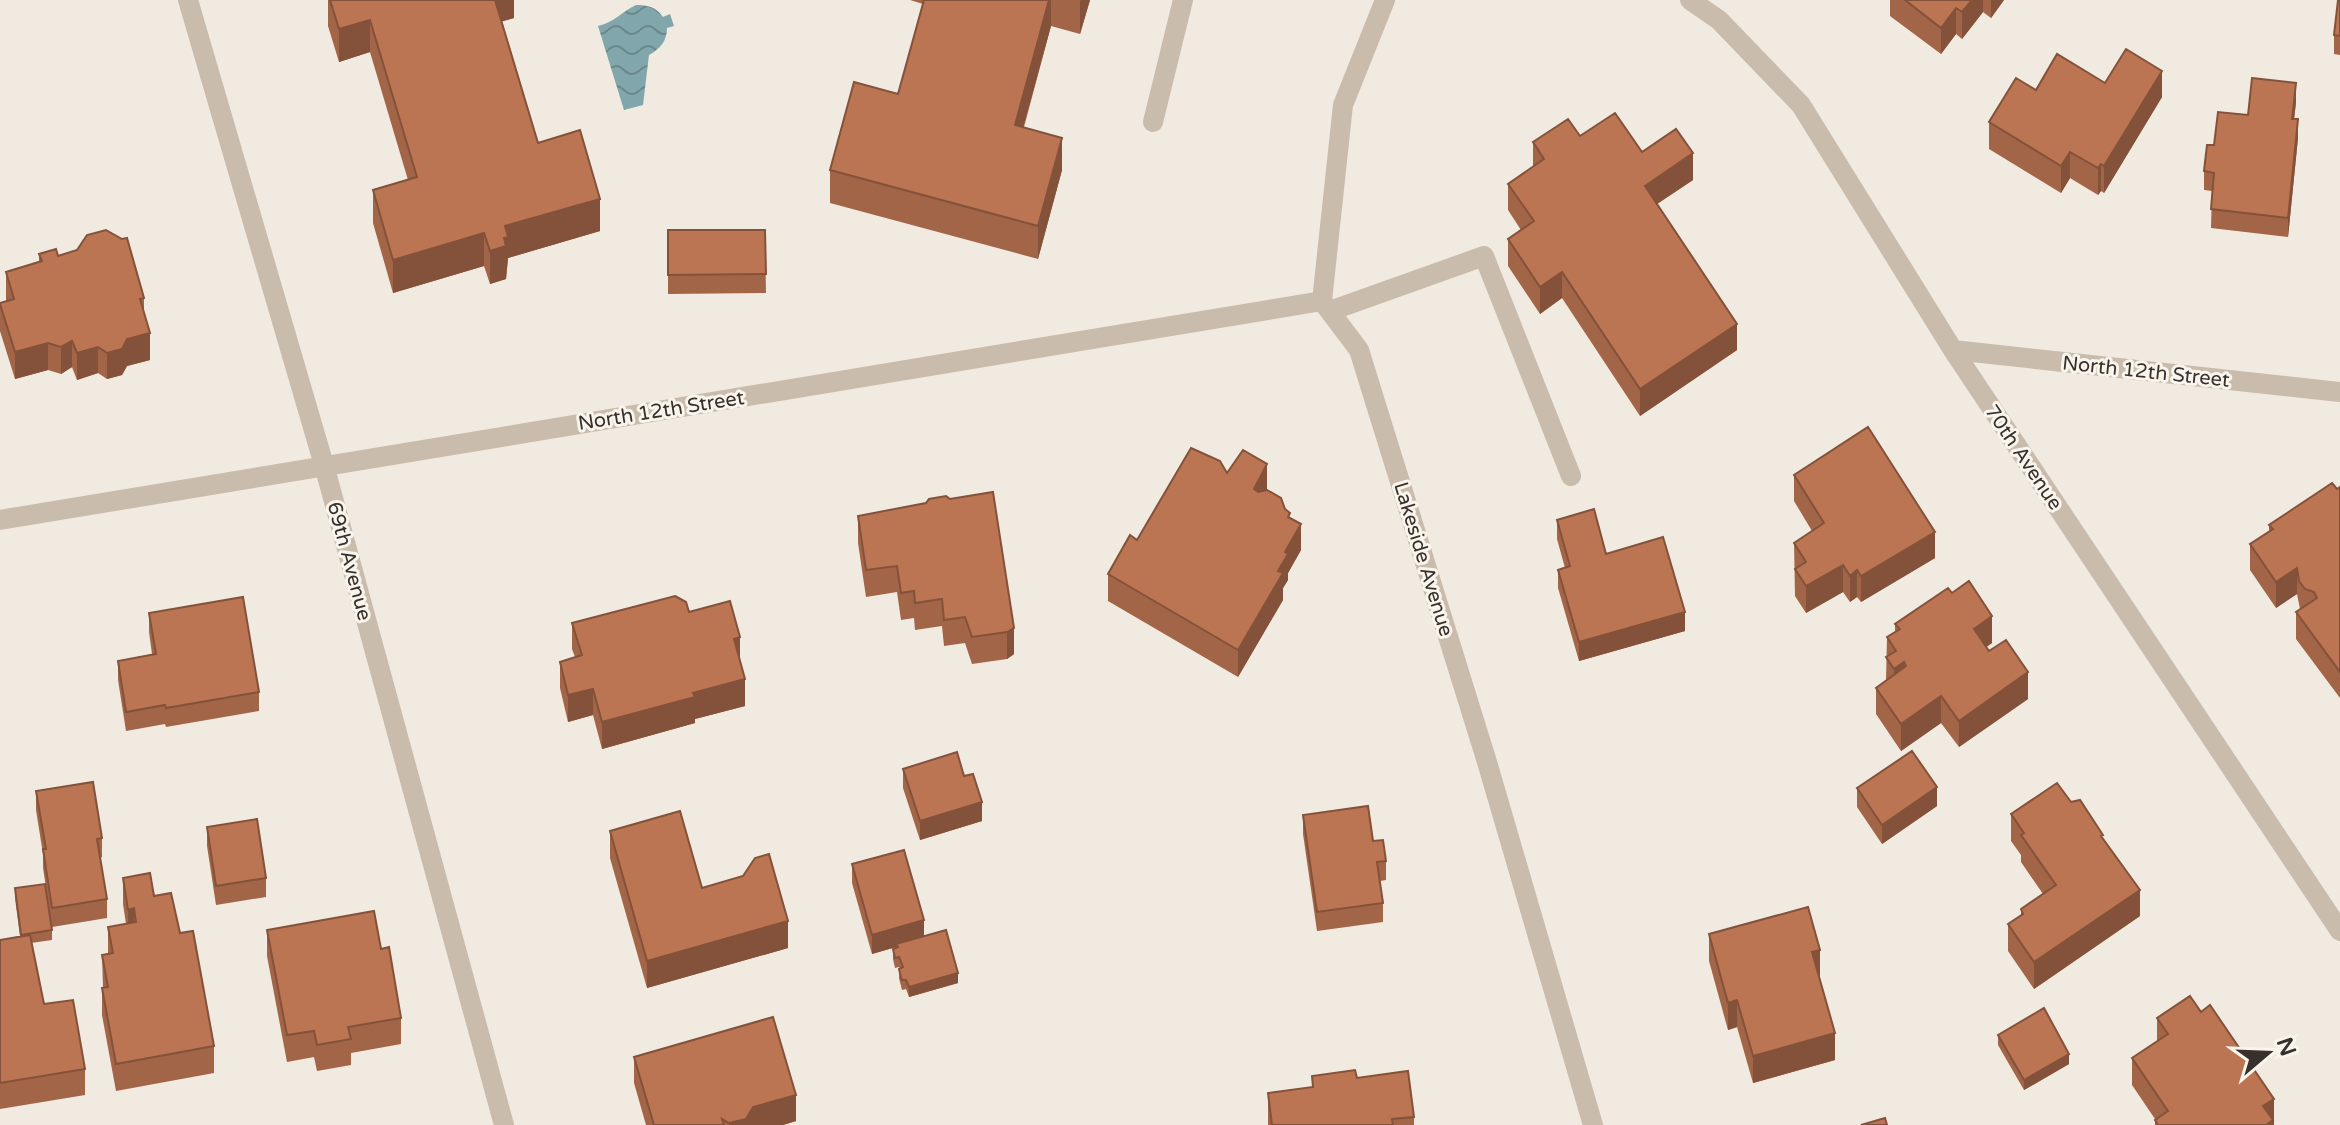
<svg xmlns="http://www.w3.org/2000/svg" width="2340" height="1125" font-family="'Varela Round',sans-serif">
<style>
.water{fill:url(#water-waves)}
.lines{fill:none;stroke-linecap:round;stroke-linejoin:round}
.minor{stroke:#c9bcac;stroke-width:20}
.wall{fill:#a26547}
.shaded-wall{fill:#84523a}
.building{fill:#bc7553;stroke:#84523a;stroke-width:2}
.labels{text-anchor:middle;stroke-width:6;stroke-linejoin:round;paint-order:stroke}
.street-label{font-size:20px;fill:#37302b;stroke:#f9f4ec}
</style>
<defs>
<pattern id="water-waves" width="16" height="10" patternUnits="userSpaceOnUse" patternTransform="scale(2)"><rect width="16" height="10" fill="#81a7ac"/><path d="M0 5q4-4 8 0t8 0" fill="none" stroke="#6a888c"/></pattern>
</defs>
<rect width="100%" height="100%" fill="#f1eae0"/>
<path class="water" d="M636,5c12,0 20,2 27,12l7,-3 4,12 -7,2c0,13 -7,21 -18,27l-6,50 -19,5 -26,-84c17,-4 23,-14 38,-21z"/>
<g class="lines">
<path class="minor" d="M188,0l136,465 180,660
M1385,0l-42,105 -21,196 37,49 128,412 106,363
M1690,0l29,20 82,85 152,245 387,581
M1153,122l30,-122
M1330,311l154,-55 87,220
M1953,350l387,42
M0,520l1322,-219"/>
</g>
<path class="wall" d="M328,0h186v18l-12,3 36,122 62,88 -92,27 -2,21 -16,5 -6,-18 -91,27 -20,-70v-33l35,-10 -38,-128 -31,10 -11,-36z
M910,0h180l-10,34 -29,-8 -27,101 38,43 -24,89 -208,-56v-33l68,-76 25,-90z
M1890,0h114l-13,18 -8,-6 -21,27 -6,-5 -15,20 -51,-38z
M2340,0v55l-6,-1v-19z
M2105,83l57,14 -58,96 -3,-2 -3,4 -28,-17 -9,15 -72,-44v-27l47,-32z
M2296,102l-2,17 4,19 -10,99 -77,-9 1,-37 -8,-1v-19l10,-26 34,-30z
M1580,136l62,16 51,28 -36,24 80,146 -97,66 -78,-118 -22,16 -32,-48v-27l13,-9 -13,-20v-26l25,-18v-24z
M668,230h97l1,63 -98,1z
M39,254l19,2 86,42v15l6,47 -23,6 -5,9 -15,4 -9,-6 -21,7 -5,-13 -11,7 -13,-4 -33,9 -15,-48v-28l6,-2v-29l33,-10z
M1794,475l141,83 -74,44 -4,-5 -7,5 -7,-10 -37,21 -11,-17 -1,-53 18,-12 -18,-30z
M2340,487v211l-44,-59v-27l4,-3 -3,-15 -21,14 -26,-38v-26l19,-12v-7z
M1267,490l18,19 5,9 11,32 -13,23v7l-5,8v12l-45,77 -130,-76v-27l29,-34z
M993,492l21,162 -7,5 -35,5 -7,-21 -21,3 -2,-20 -27,4 -1,-12 -13,2 -4,-28 -31,5 -8,-54v-27z
M1557,520l49,34 79,77 -106,30 -21,-73v-18l7,-2 -8,-29z
M689,612l51,50 5,44 -50,13v4l-93,26 -9,-34 -25,7 -8,-34v-26l15,-5 -3,-8v-26z
M149,613l110,79v19l-93,16 -1,-3 -39,7 -8,-51v-19l34,-7 -3,-22z
M1895,624l97,19 -6,4 42,52 -69,48 -18,-24 -40,28 -25,-37v-26l10,-7 1,-44 8,-5z
M903,769l61,7 18,45 -62,19 -17,-52z
M1857,788l80,18 -55,38 -25,-37z
M36,791l66,47v19l-2,1 7,41v19l-55,9 -9,-59v-14l-7,-44z
M2071,802l32,37 37,77 -106,73 -26,-38v-27l13,-9v-6l22,-15 -22,-32v-7l-10,-14v-27z
M1303,815l70,26 13,20v19l-6,1 3,22v19l-66,9 -14,-97z
M207,827l59,51v19l-50,8 -9,-59z
M610,831l92,57 86,60 -141,40 -37,-130z
M852,864l72,72 34,47 -49,14 -3,-8 -4,1 -3,-12 1,-10 -1,-1 -4,1 -2,-9v-10l3,-2 -24,7 -20,-71z
M123,878l31,18 26,37 34,113v27l-98,18 -14,-76v-27h1l-1,-33 6,-1v-27l18,-3 -3,-20z
M15,888l37,42v10l-21,3 13,61 41,65v26l-85,14v-169l20,-4 -5,-38z
M267,930l114,19 20,69v26l-50,9v12l-34,6 -3,-14 -27,5 -20,-106z
M1709,934l111,42 -1,1 16,83 -82,23 -16,-56 -9,3 -19,-69z
M2157,1018l117,107h-119v-6l-23,-34v-27l25,-17z
M1998,1035l71,29 -45,26 -26,-45z
M634,1057l162,64 -13,4h-137l-12,-42z
M1312,1076l45,2 57,39v8h-146v-32l44,-6z"/>
<path class="shaded-wall" d="M493,0h21v18l-21,6z
M1049,0h2v26l-36,131v-32z
M1081,0h9l-10,34v-32z
M1972,0h11v12l-21,27v-27z
M1991,0h13l-13,18z
M1956,8v26l-15,20v-26z
M370,20v32l-31,10v-33z
M2162,71v26l-58,96v-27z
M2296,83v19l-4,36v-19z
M2298,119v19l-10,99v-19z
M1062,138v32l-24,89v-33z
M2070,152v26l-9,15v-27z
M1693,153v27l-48,32v-26z
M2101,164v27l-3,4v-27z
M600,199v32l-92,27 -2,21 -16,5v-33l15,-25z
M484,233v33l-91,27v-33z
M1562,272v26l-22,16v-27z
M1737,324v26l-97,66v-27z
M150,333v27l-23,6 -5,9 -15,4v-26l20,-14z
M72,341v26l-11,7v-27z
M48,343v27l-33,9v-27z
M98,347v26l-21,7v-27z
M1267,464v26l-13,25v-26z
M1301,524v26l-13,23v7l-5,8v12l-45,77v-27l40,-79 7,-19z
M1935,532v26l-74,44v-26z
M1843,565v27l-37,21v-27z
M2297,568v26l-21,14v-26z
M1857,570v27l-7,5v-26z
M1685,612v19l-106,30v-19z
M1992,616v27l-18,13v-27z
M1014,628v26l-7,5v-27z
M740,637v27l-6,-25z
M1904,662v26l-10,7v-26z
M2028,672v27l-69,48v-26z
M745,679v27l-50,13v4l-93,26v-27l91,-29z
M593,689v26l-25,7v-27z
M1941,696v27l-40,28v-27z
M1937,787v19l-55,38v-19z
M982,802v19l-62,19v-19z
M2140,890v26l-106,73v-27z
M134,908v27l-6,1v-26z
M924,920v19l-28,5v3l-24,7v-19z
M788,921v27l-141,40v-27z
M1820,950v26l-8,2v-26z
M958,973v10l-49,14v-10z
M1737,1000v27l-9,3v-27z
M1835,1033v27l-82,23v-27z
M2069,1054v10l-45,26v-10z
M796,1095v26l-13,4h-54v-2l24,-16z
M2274,1099v26h-11v-19z"/>
<path class="building" d="M330,0h165l43,143 42,-13 20,69 -95,27 3,11 -4,1 2,8 -16,5 -6,-18 -91,27 -20,-70 44,-13 -47,-157 -31,9z
M924,0h125l-34,125 47,13 -24,88 -208,-56 24,-88 44,12z
M1905,0h67l-10,12 -6,-4 -15,20z
M2338,0h2v36l-6,-1z
M2126,49l36,22 -58,95 -3,-2 -3,4 -28,-16 -9,14 -72,-44 27,-44 20,12 21,-36 48,29z
M2252,78l44,5 -4,36h6l-10,99 -77,-9 3,-36 -10,-2 3,-26h7l4,-33 30,3z
M1615,113l27,39 34,-23 17,24 -48,33 92,138 -97,65 -78,-117 -22,15 -32,-48 26,-18 -26,-37 36,-25 -11,-17 35,-23 12,17z
M106,230l16,9 5,-1 17,60 -4,1 10,34 -23,6 -5,10 -15,4 -9,-6 -21,6 -5,-12 -11,6 -13,-4 -33,9 -15,-48v-1l14,-4 -8,-27 36,-11 -3,-7 17,-5 2,7 19,-6 10,-15z
M668,230h97l1,44 -98,1z
M1868,427l67,105 -74,44 -4,-6 -7,6 -7,-11 -37,21 -11,-17 11,-7 -12,-19 30,-20 -30,-48z
M1191,448l29,13 7,12 16,-23 24,14 -13,25 4,3 9,-2 14,8 4,11 5,4 -2,4 13,7 -16,28 3,2 -10,17 5,2 -45,77 -130,-76 22,-39 7,5z
M2332,483l5,6 3,-2v185l-44,-60 21,-14 -3,-6 -9,-3 -6,-8 -2,-13 -21,14 -26,-38 23,-15 -4,-4z
M993,492l21,136 -7,4 -35,5 -7,-20 -21,3 -2,-21 -27,4 -1,-12 -13,2 -4,-27 -31,4 -8,-54 68,-13 3,-4 17,-3 4,3z
M1594,509l12,45 57,-17 22,75 -106,30 -21,-72 12,-4 -13,-46z
M1969,581l23,35 -18,13 15,22 17,-11 22,32 -69,49 -18,-25 -40,28 -25,-36 30,-22 -2,-4 -10,7 -8,-12 10,-6 -9,-14 13,-8 -5,-5 53,-36 4,5z
M675,596l11,6 3,10 41,-11 10,36 -6,2 11,40 -52,14 2,4 -93,25 -9,-33 -25,6 -8,-33 22,-7 -10,-32z
M243,597l16,95 -93,16 -1,-3 -39,7 -8,-51 38,-7 -7,-41z
M1912,751l25,36 -55,38 -25,-37z
M957,752l7,24 9,-2 9,28 -62,19 -17,-52z
M93,782l9,56 -5,1 10,60 -55,9 -9,-59h3l-10,-58z
M2057,783l14,19 9,-2 23,35 -2,1 39,54 -106,72 -26,-38 15,-10 -2,-5 35,-24 -35,-50 3,-2 -13,-19z
M1368,806l5,35 10,-1 3,21 -9,1 6,41 -66,9 -14,-97z
M680,811l22,77 41,-12 12,-18 14,-4 19,67 -141,40 -37,-130z
M257,819l9,59 -50,8 -9,-59z
M904,850l20,70 -52,15 -20,-71z
M150,873l4,23 17,-3 9,40 13,-2 21,115 -98,18 -14,-76 6,-1 -6,-32 11,-2 -5,-26 28,-5 -2,-14 -6,2 -5,-32z
M45,884l7,46 -31,5 -6,-47z
M1808,907l12,43 -8,2 23,81 -82,23 -16,-56 -9,3 -19,-69z
M374,911l7,38 8,-2 12,71 -53,9 3,12 -34,6 -3,-14 -27,4 -20,-105z
M946,930l12,43 -49,14 -3,-7h-4l-1,-2 -2,-9 4,-2 -4,-10 -4,1 -2,-9 5,-2 -2,-3z
M30,935l14,69 29,-4 12,69 -85,14v-143z
M2190,996l11,16 9,-7 64,94 -11,7 10,14 -7,5h-108l-3,-5 13,-9 -36,-53 36,-24 -11,-16z
M2044,1008l25,46 -45,26 -26,-45z
M773,1017l23,78 -43,12 -7,12 -17,4 -7,-4 2,6h-70l-20,-68z
M1355,1070l2,8 51,-7 6,46 -22,2 1,6h-121l-4,-32 45,-6 -1,-11z
M1885,1118l2,7h-26z"/>
<g class="labels">
<g class="street-label">
<text transform="translate(2146 371) rotate(6)" y="7">North 12th Street</text>
<text transform="translate(661 410) rotate(-9)" y="7">North 12th Street</text>
<text transform="translate(2024 457) rotate(56)" y="7">70th Avenue</text>
<text transform="translate(1424 559) rotate(73)" y="7">Lakeside Avenue</text>
<text transform="translate(350 561) rotate(75)" y="7">69th Avenue</text>
</g>
</g>
<g transform="translate(2268 1053) rotate(71)" stroke="#f9f4ec" stroke-width="6" paint-order="stroke">
<path d="M0-6L14 30L0 20L-14 30Z" fill="#37302b"/>
<text y="-12" font-size="22" font-weight="bold" text-anchor="middle" fill="#37302b">N</text>
</g>
</svg>
